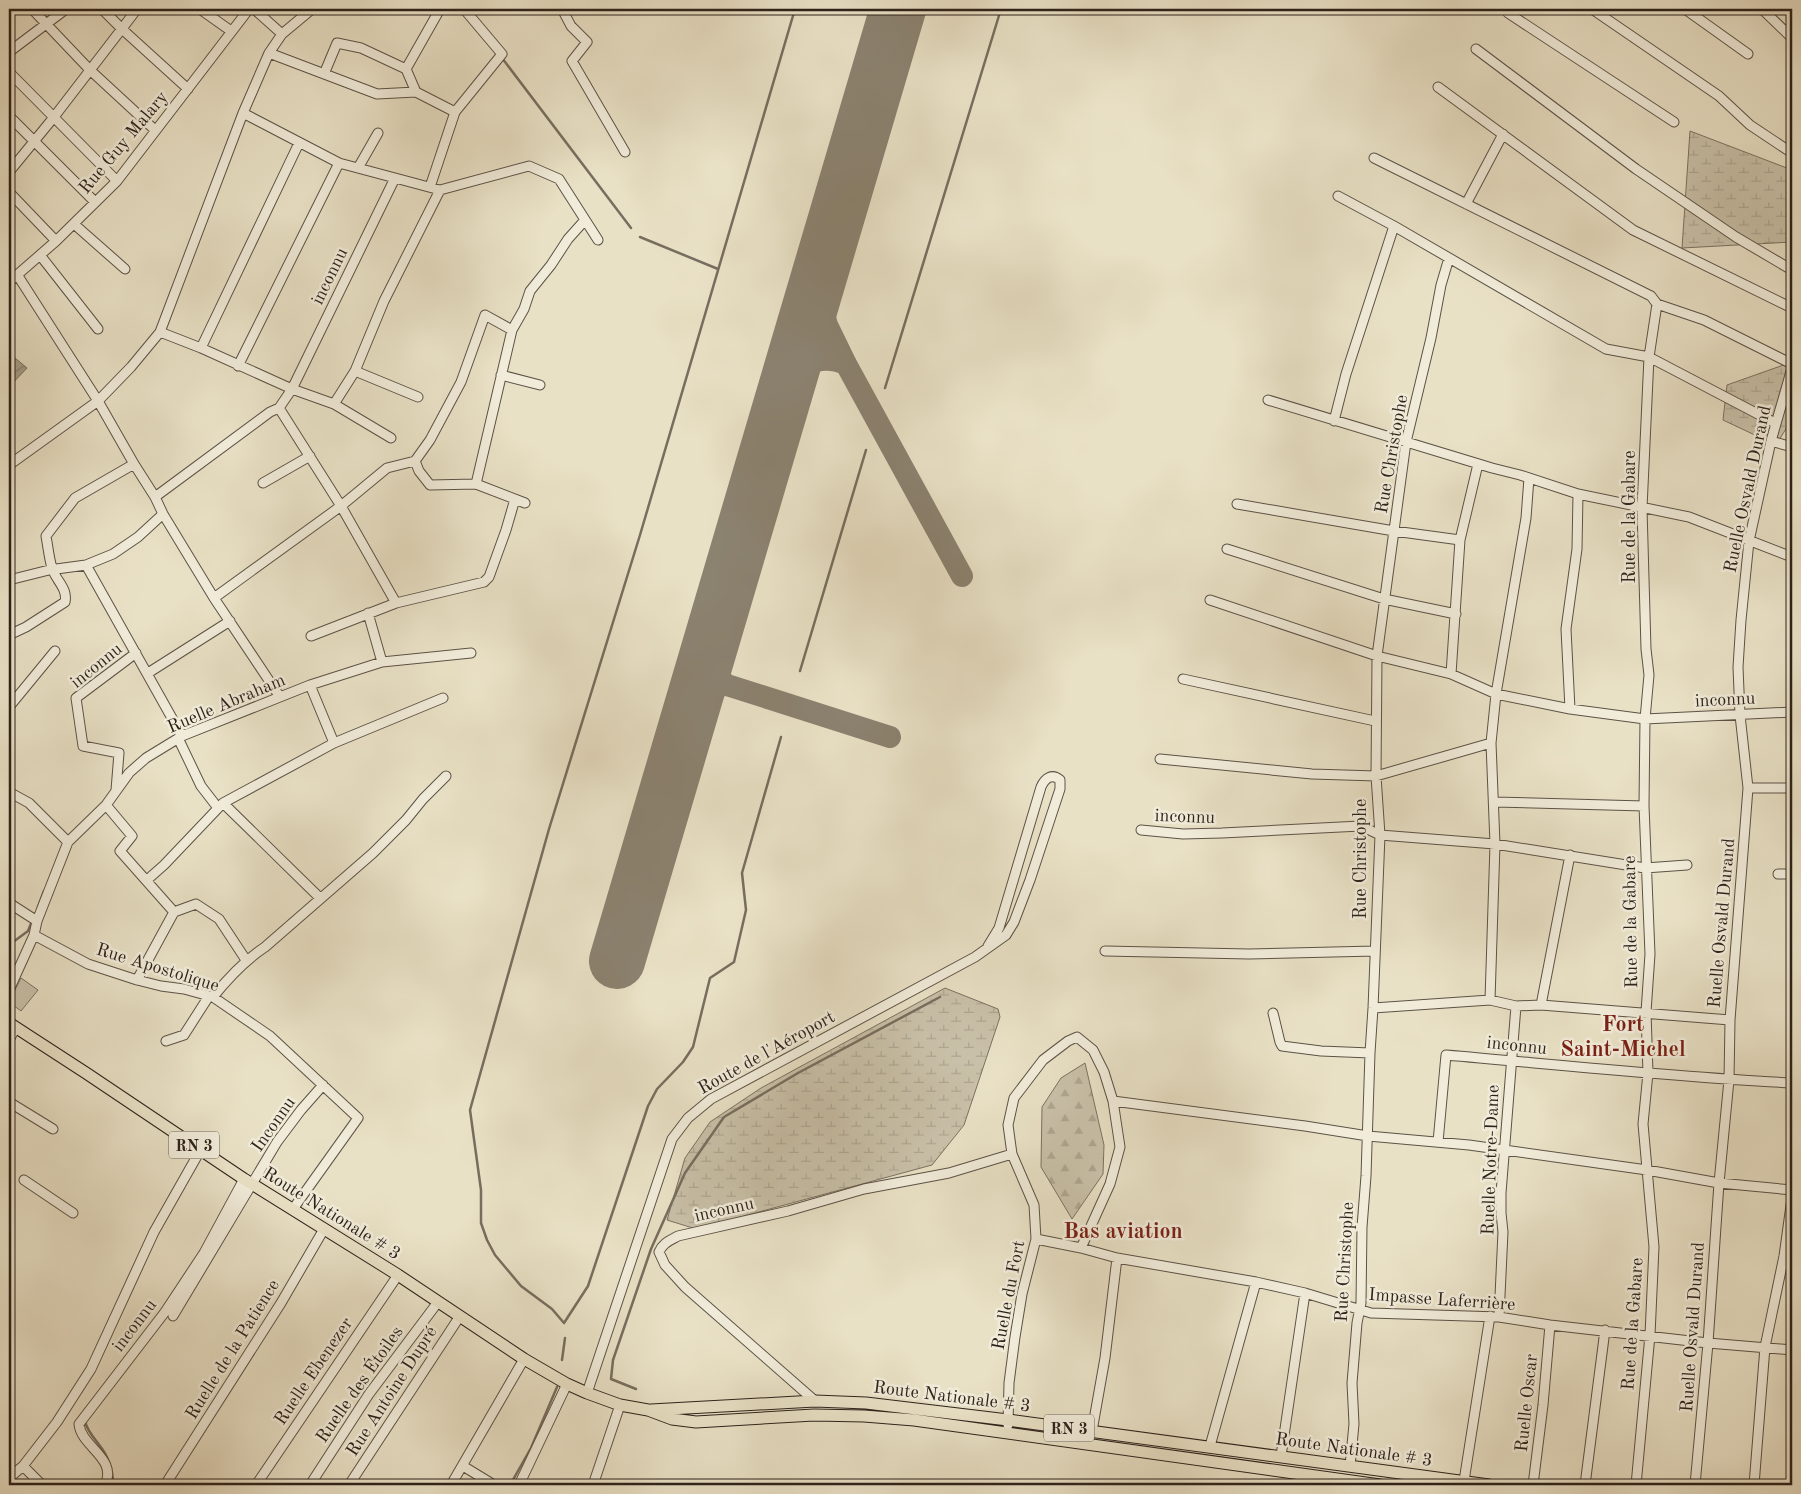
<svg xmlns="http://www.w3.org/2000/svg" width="1801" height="1494" font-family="'Old Standard TT',serif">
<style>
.forest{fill:url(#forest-firs);stroke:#7b7262}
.wetland{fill:url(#wetland-marsh);stroke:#7b7262}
.green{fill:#c9c1a9;stroke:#7b7262}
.water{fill:url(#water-waves);stroke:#776e5f}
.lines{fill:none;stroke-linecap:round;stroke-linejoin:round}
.stream{stroke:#776e5f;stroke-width:2.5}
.taxiway{stroke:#8b8270;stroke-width:22}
.runway{stroke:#8b8270;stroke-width:56}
.minor-casing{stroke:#5c5246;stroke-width:11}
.major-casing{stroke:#2d221b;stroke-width:13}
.minor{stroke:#f1ecda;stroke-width:9}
.major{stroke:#e9e1c6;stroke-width:11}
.labels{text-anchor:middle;stroke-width:5;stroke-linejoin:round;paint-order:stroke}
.shield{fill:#f1ecda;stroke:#685f54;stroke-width:1}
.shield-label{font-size:16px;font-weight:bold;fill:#2d221b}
.street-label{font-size:18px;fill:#2d221b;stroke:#f1ecda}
.district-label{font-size:22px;font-weight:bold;fill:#7a1f14;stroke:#f1ecda}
</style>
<defs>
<pattern id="forest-firs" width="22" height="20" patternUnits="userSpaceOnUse" patternTransform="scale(1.25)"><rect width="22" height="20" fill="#c9c1a9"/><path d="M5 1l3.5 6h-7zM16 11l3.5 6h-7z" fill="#ada691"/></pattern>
<pattern id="wetland-marsh" width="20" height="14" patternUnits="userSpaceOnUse" patternTransform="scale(1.25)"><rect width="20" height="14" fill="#c9c1a9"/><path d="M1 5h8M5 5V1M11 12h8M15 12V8" fill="none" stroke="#ada691"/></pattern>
<pattern id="water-waves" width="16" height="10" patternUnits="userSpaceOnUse" patternTransform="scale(1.25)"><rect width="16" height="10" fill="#a9a08c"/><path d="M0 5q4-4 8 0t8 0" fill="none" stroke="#8a8272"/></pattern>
</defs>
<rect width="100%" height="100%" fill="#e9e1c6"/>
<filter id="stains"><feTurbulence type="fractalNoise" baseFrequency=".004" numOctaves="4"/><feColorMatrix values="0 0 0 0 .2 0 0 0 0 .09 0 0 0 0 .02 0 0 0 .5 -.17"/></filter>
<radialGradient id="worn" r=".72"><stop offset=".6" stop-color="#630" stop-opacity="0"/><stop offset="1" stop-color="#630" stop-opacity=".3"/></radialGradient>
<path class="forest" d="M1085,1063l19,82 -1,29 -31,45 -31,-52 1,-60 19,-29z"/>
<path class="wetland" d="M1690,131l102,39v72l-110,6z
M1792,362v57l-16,26 -53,-25 4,-35z
M945,988l53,21 2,8 -36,108 -32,40 -236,64 -29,-9 18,-62 25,-36 51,-34z"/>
<path class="green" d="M21,978l17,12 -17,21 -12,-9z"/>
<path class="water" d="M9,353l18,15 -18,19z"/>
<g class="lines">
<path class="stream" d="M502,58l129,170
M640,237l78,32
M885,388l116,-379
M800,671l66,-221
M781,737l-39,136 4,37 -12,52 -24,16 -17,69 -10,15 -26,27 -9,17 -60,180 -24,37 -12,-14 -31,-23 -26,-31 -8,-15 -6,-17v-33l-11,-80 79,-281 91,-294 155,-526
M38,907l6,-16
M9,945l19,-14 4,-10
M562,1360l3,-22
M636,1389l-25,-10 2,-19 38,-111 34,-76 39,-56 74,-44 142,-76
M85,1421c3,16 21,26 24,42
M110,1485l3,-5 -1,-7
M510,1485l21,-37 26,-61"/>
<path class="taxiway" d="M816,286l11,39 19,39 116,212
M790,376c17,-15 34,-21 56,-12
M708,651c1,16 5,24 19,34
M693,702c10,-11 18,-17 34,-17l163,52"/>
<path class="runway" d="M617,961l281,-952"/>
<defs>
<path id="minor" d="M32,9l58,61 65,60
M102,9l20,20 66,60
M200,9l31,22
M254,9l28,25
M562,9l9,17 16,16 -15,19 53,91
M1592,9l127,87 31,29 42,28
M1685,9l63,45
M1762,9l30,29
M1508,13l166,109
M1476,49l160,120 100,68 56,33
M9,52l57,-43
M269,53l108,41 39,-2 39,20
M406,69l34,-60
M9,72l108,109
M324,74l13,-31 24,5 45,21 10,23
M1438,87l195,143 159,78
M243,113l96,50 101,27 89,-24 30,13 39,61
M9,116l86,86
M1374,158l277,138 6,8 -8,53 -7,151 4,141 3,26 -4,44 -1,87 6,148 -4,58 2,61 -5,51 11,123 -4,88 -14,150
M358,168l20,-35
M9,172l45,-55 83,-108
M430,187l25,-75 47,-58 -38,-45
M9,192l47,49
M1338,196l56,30 212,123 43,8 126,66
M1466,204l37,-70
M74,224l51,45
M40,255l58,74
M18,276l80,125 36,63 21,33 8,17 51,84 66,99
M9,282l47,-41 61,-60 132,-172
M1657,304l47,16 88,44
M160,332l41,16 91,41 42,15 57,34
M201,348l98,-205
M238,366l101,-203
M355,371l63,26
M501,375l39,10
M1268,400l224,68 28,7 58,19 -1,55 -11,80 4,80
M334,404l21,-33 29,-70 56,-111
M279,408l62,98 55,97
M1334,421l12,-47 48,-148
M1771,441l21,6
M415,461l4,10 11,14 46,-1 36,-154 12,-21 6,-18 21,-26 17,-26 17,-19
M9,465l89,-64 33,-34 29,-35 83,-219 26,-60 13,-19 30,-25
M263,483l47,-27
M476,484l49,19
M1578,494l111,23 103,40
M155,497l115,-85 9,-4 13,-19 103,-211
M1237,504l157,27 66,9
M1227,549l157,50 72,15
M86,565l96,171
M9,580l40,-10 37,-5 27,-11 25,-17 25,-23
M214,598l127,-92 46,-38 28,-7 15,-21 31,-58 24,-67 27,15
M1210,600l167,56 74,18 45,20 74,15 75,10 147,-7
M368,613l14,49
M9,635l17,-8 39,-25c3,-14 -9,-21 -13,-34 -3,-10 -4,-21 -6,-32l29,-38 59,-34
M311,636l85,-33 88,-21 5,-5 17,-47 9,-31
M148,673l82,-52
M1451,674l9,-134 18,-76
M1183,679l192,42
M310,685l24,58
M9,707l46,-56
M178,738l23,48 17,22
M1160,759l152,15 64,2 115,-33
M1748,788h44
M116,790l3,-37 -36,-7 -7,-48 60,-45
M9,792l20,11 39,39
M1494,802l150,4
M223,803l97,95
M106,805l26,31 -12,15 54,61
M1141,830l42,4 39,-1 139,-7 19,9 115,9 150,24 42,-3
M1778,874h14
M147,880l17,-15 59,-62 111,-60 109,-45
M9,903l28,18
M34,935l54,29 49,16 24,6 23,3 29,8 57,39 88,82 -65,91
M1105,951l144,3 126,-3
M137,980l37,-68 22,-8 23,15 27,41
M9,990l25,-55 3,-14 31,-79 38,-37 23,-32 17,-15 36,-22 128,-51 72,-23 89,-9
M213,997c16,-20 31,-36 52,-50l108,-94 33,-33 17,-21 23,-23
M1490,1000l5,-156 -4,-101 5,-49 30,-176 3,-40
M1541,1005l29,-150
M1373,1008l117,-8 26,6 25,-1 189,15
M1273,1013l7,29 2,4 39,5 49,2
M9,1040l7,-13
M166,1041l18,-6 25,-39
M1113,1101l192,25 63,10 101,9 178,25 72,13 73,7
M9,1102l44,27
M1438,1142l8,-87c115,10 230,22 346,28
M24,1180l49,33
M1036,1239l45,9 36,10 139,24 49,11 66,20 128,4 51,8 158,18 84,7
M173,1316l104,-174 24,-32 22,-25
M1499,1317l4,-85 -2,-19v-20l15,-187
M587,1393l85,-254 16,-21 23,-19 264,-142 31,-22 8,-13 16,-42 30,-91v-9c-8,-7 -15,-2 -19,7l-42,141 -11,18
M815,1401l-130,-114 -20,-22 -6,-13c4,-9 10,-11 19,-16l110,-25 76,-22 85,-16 63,-19
M1008,1425l1,-42 6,-46 7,-43 14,-55 -2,-34 -22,-51 -4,-29 6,-27 29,-38 25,-19 9,-4 16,13 11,22 9,29 7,46 -10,37 -29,64
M1092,1431l13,-73 12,-100
M1210,1446l46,-164
M1281,1456l24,-163
M23,1466l19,19
M463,1466l31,19
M1350,1466l4,-42 -2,-41 5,-60 4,-20 1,-76 4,-51 4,-123 3,-45 7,-173 -4,-59 1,-120 29,-214 25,-104 10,-53 8,-27
M9,1478l14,-12 34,-44 34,-53 63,-137 47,-83
M1464,1481l26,-165
M105,1485c13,-27 -24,-38 -26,-61l86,-112 39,-59 40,-74
M165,1485l116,-182 43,-74
M256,1485l142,-210
M310,1485l59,-91 69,-92
M349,1485l111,-169
M451,1485l73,-126
M519,1485l48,-101
M593,1485l27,-80
M1533,1485l10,-80 7,-80
M1585,1485l20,-155
M1695,1485l13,-142 11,-160 10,-103 1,-60 18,-232 -8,-73 -2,-48 3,-47 8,-79 22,-100 21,-73
M1754,1485l11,-138 19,-91 8,-58"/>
<path id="major" d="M9,1023l77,50 158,106 154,96 126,84 43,25 20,9 33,12 28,5 24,9 24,3 118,-7 50,1 50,4 466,65
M651,1410l164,-9 51,2 142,17 481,65"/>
</defs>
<use href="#minor" class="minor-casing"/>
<use href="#major" class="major-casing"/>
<use href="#minor" class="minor"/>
<use href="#major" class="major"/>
</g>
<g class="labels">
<g class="shield">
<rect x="169" y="1131.5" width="50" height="27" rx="4"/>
<rect x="1044" y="1414.5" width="50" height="27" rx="4"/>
</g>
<g class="shield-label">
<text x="194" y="1151">RN 3</text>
<text x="1069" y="1434">RN 3</text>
</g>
<g class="street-label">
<text transform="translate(123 142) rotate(-50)" y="6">Rue Guy Malary</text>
<text transform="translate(329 276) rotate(-64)" y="6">inconnu</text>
<text transform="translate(1391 454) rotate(-80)" y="6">Rue Christophe</text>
<text transform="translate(1747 489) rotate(-78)" y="6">Ruelle Osvald Durand</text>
<text transform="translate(1629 517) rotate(-90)" y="6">Rue de la Gabare</text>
<text transform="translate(96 665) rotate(-39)" y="6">inconnu</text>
<text transform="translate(1725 699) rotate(-3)" y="6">inconnu</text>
<text transform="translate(226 703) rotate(-23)" y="6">Ruelle Abraham</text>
<text transform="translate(1185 816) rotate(2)" y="6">inconnu</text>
<text transform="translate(1360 859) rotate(-90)" y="6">Rue Christophe</text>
<text transform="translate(1630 922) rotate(-91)" y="6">Rue de la Gabare</text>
<text transform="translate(1721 923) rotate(-85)" y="6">Ruelle Osvald Durand</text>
<text transform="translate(158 967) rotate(17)" y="6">Rue Apostolique</text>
<text transform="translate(1517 1045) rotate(6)" y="6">inconnu</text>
<text transform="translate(766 1052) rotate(-29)" y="6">Route de l'Aéroport</text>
<text transform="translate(273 1124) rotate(-55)" y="6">Inconnu</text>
<text transform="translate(1490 1160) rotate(-88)" y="6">Ruelle Notre-Dame</text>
<text transform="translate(724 1209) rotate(-13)" y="6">inconnu</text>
<text transform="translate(332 1213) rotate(32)" y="6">Route Nationale # 3</text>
<text transform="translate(1344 1262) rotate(-87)" y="6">Rue Christophe</text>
<text transform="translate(1008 1295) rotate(-79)" y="6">Ruelle du Fort</text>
<text transform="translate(1442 1299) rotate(4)" y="6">Impasse Laferrière</text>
<text transform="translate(1632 1324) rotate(-86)" y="6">Rue de la Gabare</text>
<text transform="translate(134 1325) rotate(-53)" y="6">inconnu</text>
<text transform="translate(1692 1327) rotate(-86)" y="6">Ruelle Osvald Durand</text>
<text transform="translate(232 1349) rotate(-58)" y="6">Ruelle de la Patience</text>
<text transform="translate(313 1371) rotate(-56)" y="6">Ruelle Ebenezer</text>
<text transform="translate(359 1384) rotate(-55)" y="6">Ruelle des Étoiles</text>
<text transform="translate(391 1391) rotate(-57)" y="6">Rue Antoine Dupré</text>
<text transform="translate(952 1396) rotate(7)" y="6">Route Nationale # 3</text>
<text transform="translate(1526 1403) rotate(-84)" y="6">Ruelle Oscar</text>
<text transform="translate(1354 1449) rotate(8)" y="6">Route Nationale # 3</text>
</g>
<g class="district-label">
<text x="1623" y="1031">Fort<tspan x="1623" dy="25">Saint-Michel</tspan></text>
<text x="1123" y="1238">Bas aviation</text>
</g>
</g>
<rect width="1801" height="1494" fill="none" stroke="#e9e1c6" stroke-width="30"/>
<rect x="10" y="10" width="1781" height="1474" fill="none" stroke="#2d221b" stroke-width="2.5"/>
<rect x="15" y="15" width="1771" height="1464" fill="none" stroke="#2d221b"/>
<rect width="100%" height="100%" filter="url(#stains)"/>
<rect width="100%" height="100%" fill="url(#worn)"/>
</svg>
